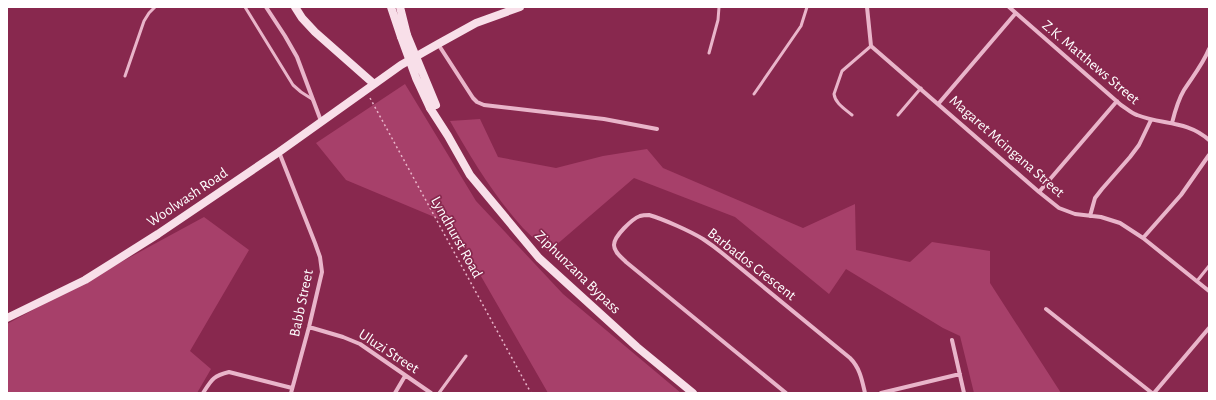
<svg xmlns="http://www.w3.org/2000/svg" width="1216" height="400" font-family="'Alegreya Sans',sans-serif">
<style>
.green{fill:#a7406a}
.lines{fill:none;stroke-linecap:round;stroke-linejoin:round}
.path{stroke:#e9b5ca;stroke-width:1.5;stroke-dasharray:2 3;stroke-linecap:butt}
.lane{stroke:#e9b5ca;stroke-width:3}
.street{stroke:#e9b5ca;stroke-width:4}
.secondary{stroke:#f8dfe9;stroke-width:8}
.secondary-bridge{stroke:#f8dfe9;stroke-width:8}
.labels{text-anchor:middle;stroke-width:3.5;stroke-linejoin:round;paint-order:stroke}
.street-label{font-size:15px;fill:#fff;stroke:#88284e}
</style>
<rect width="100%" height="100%" fill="#88284e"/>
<path class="green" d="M405,84l71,117 87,93 118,99h-133l-97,-169 -105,-44 -30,-37z
M480,119l18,38 58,11 47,-12 44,-7 16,19 140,60 52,-24 1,46 54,12 22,-20 58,9v32l71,110h-87l-14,-57 -17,-8 -97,-59 -17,25 -94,-77 -101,-39 -86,74c-8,-8 -17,-16 -25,-24 -29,-32 -52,-70 -73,-107z
M204,217l45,33 -59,101 21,18 -14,24h-190v-69z"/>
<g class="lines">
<path class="path" d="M370,98l161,295"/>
<path class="lane" d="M245,7l48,78 8,7 11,7
M709,53l9,-33 1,-13
M125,76l19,-55 5,-8 6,-6
M754,94l47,-68 6,-19
M852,115c-7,-6 -17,-12 -18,-21l8,-23 29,-25
M898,115l23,-27
M1197,281l12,-15
M439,393l27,-37"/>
<path class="street" d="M266,7l19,29 12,21 24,64
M867,7l4,39 168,146 20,16 16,6 26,3 19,6 23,15 66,53
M1009,7l112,98c5,3 10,8 16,10 25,10 50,5 72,25
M438,44l35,54 4,4 7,3 120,14 53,10
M939,103l76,-89
M1172,123c3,-12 6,-23 12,-33 9,-14 19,-26 25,-41
M279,152l36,91 5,14 2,15 -13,55 -18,66
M1039,192l78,-91
M1090,216l5,-18 7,-9 28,-32 9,-12 12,-25
M1143,238l38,-43 28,-40
M1046,309l106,84
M309,327l34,10 17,7 71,49
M952,340l12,53
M203,393c9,-14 10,-17 26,-21l63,16
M395,393l10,-17
M786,393l-160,-131c-5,-5 -12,-10 -12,-17 0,-9 18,-26 26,-29 3,-1 7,-1 9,-1 14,4 41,16 54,24 6,4 13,9 19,14l128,105c10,10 12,22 15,35
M881,393l79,-19
M1154,393l55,-65"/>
<path class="secondary" d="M295,7l7,11 13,14 59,52
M391,7l10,30
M400,7l7,28
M430,108l18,28 22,39 69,83 98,89 56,46
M7,318l78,-38 73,-46 121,-82 122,-87 37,-21 38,-21 44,-16"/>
<path class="secondary-bridge" d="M407,35l29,70
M401,37l15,41 14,30"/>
</g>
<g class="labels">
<g class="street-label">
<text transform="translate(1091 62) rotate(40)" y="5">Z.K. Matthews Street</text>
<text transform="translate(1007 146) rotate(41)" y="5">Magaret Mcingana Street</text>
<text transform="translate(187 197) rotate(-34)" y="5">Woolwash Road</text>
<text transform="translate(457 237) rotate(61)" y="5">Lyndhurst Road</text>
<text transform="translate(752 264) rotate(38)" y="5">Barbados Crescent</text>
<text transform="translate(578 272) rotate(44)" y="5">Ziphunzana Bypass</text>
<text transform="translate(301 303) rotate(-78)" y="5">Babb Street</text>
<text transform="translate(389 351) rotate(33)" y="5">Uluzi Street</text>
</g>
</g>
<rect width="1216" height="400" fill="none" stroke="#ffffff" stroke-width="16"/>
</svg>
